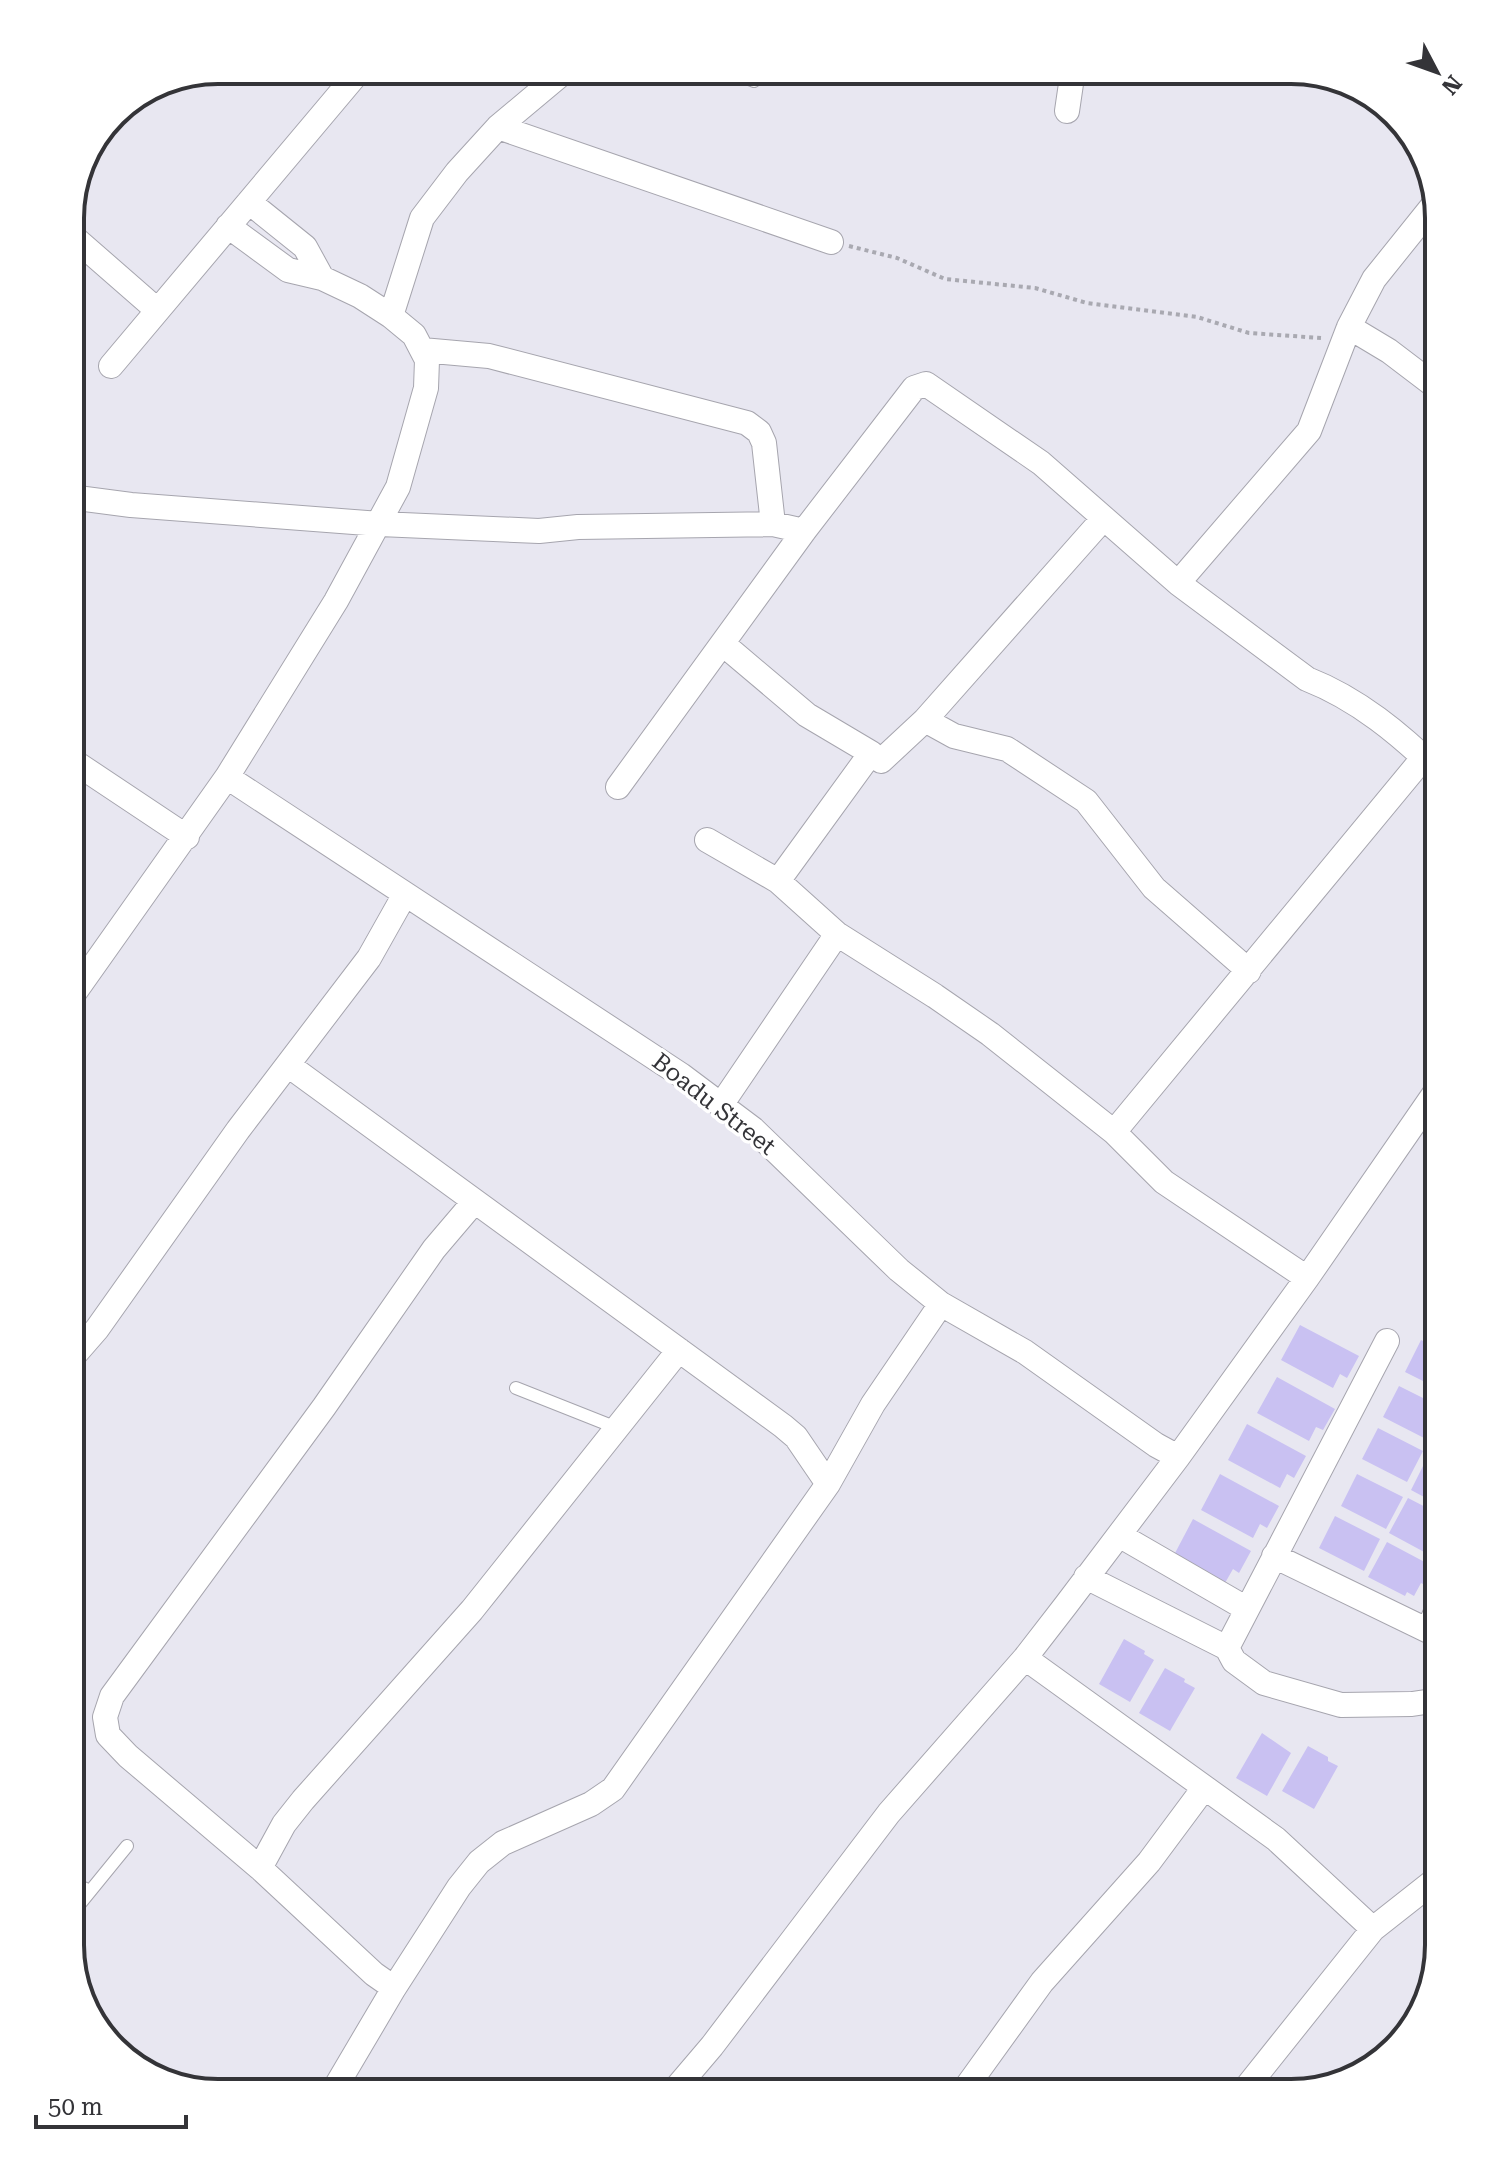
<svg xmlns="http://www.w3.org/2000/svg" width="1509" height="2163" font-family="'Roboto Serif',serif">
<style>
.building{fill:#c9c1f2}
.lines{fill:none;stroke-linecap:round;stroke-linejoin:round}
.lane-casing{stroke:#a6a5ae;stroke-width:14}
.street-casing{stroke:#a6a5ae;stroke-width:26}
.path{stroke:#a9a9b1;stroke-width:4;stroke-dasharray:4 4;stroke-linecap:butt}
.lane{stroke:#fff;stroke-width:12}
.street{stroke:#fff;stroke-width:24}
.labels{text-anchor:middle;stroke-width:7;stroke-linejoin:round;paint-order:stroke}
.street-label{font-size:24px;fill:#343438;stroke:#fff}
.rim{fill:none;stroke:#343438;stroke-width:4}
</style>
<rect width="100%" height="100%" fill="#e8e7f1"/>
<path class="building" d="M1300,1325l59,31 -12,22 -7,-4 -7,14 -52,-28z
M1421,1340l18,9v40l-34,-17z
M1277,1377l58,32 -12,21 -7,-3 -7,14 -52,-28z
M1399,1386l40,20v13l-11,21 -45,-23z
M1247,1424l59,32 -12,22 -7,-4 -7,14 -52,-28z
M1378,1428l45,23 -16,31 -45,-23z
M1429,1454l10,5v46l-28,-15z
M1220,1474l59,32 -12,22 -7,-4 -7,14 -52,-28z
M1357,1474l46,23 -17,32 -45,-23z
M1408,1498l31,16v31l-4,7 -6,-3 -3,4 -37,-20z
M1335,1516l45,23 -16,32 -45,-23z
M1193,1519l58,32 -12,22 -6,-4 -8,14 -51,-28z
M1387,1542l47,25 -9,18 -4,-2 -7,13 -7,-4 -2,4 -37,-19z
M1124,1639l21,12 -1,3 10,6 -24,42 -31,-18z
M1165,1668l20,11 -1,3 11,6 -25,43 -31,-18z
M1262,1733l29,20 -24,43 -31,-18z
M1308,1746l20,11v4l10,5 -24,43 -32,-18z"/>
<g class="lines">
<defs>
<path id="lane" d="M727,70l27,11
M516,1388l101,40
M70,1882l20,9
M70,1916l57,-70"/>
<path id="street" d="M1067,111l6,-41
M498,127l333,115
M249,202l56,45 17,31
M70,234l87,76
M391,316l31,-98 35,-46 41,-45 68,-57
M1349,327l40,24 50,38
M422,350l67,6 258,67 12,9 5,11 9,81
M111,366l249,-296
M70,497l61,8 249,19 159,7 39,-4 195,-3 31,7
M1178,583l131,-152 40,-104 25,-48 61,-76
M723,644l84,71 64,38
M925,720l29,16 53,13 79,52 68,87 95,83
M70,759l117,78
M227,777l454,298 72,54 146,141 42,34 84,48 131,93 22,12
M618,787l186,-256 110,-143 12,-4 115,79 137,120 129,96c51,20 93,55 132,93
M707,840l71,41 59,53 98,62 55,38 124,98 50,50 143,96
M778,881l93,-128 10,8 44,-41 178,-201
M70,999l157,-222 109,-176 62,-114 28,-99 1,-28 -13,-25 -23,-19 -31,-20 -38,-18 -34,-8 -60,-44
M288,1065l495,361 13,11 32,47
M721,1105l116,-171
M1114,1132l310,-375
M1387,1341l-160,307 7,13 30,22 77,22 71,-1 27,-4
M70,1360l27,-31 141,-199 131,-172 36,-64
M1119,1535l128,74
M1274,1556l165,80
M1086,1577l141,71
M1428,1630l11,-25
M1025,1658l251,181 97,90
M260,1868l24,-44 19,-24 169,-190 207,-260
M394,1988l-20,-14 -114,-106 -132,-112 -20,-21 -3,-18 7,-21 212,-289 110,-158 40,-47
M332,2093l62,-105 65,-101 20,-25 24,-19 88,-39 22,-15 215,-305 45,-80 68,-100
M672,2093l40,-47 177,-233 136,-155 41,-53 112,-148 129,-179 132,-191
M962,2093l80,-111 107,-120 55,-74
M1242,2093l131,-164 66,-52"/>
</defs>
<use href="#lane" class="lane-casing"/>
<use href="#street" class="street-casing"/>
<path class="path" d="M849,246l48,12 48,21 90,9 52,15 110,14 52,16 72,5"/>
<use href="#lane" class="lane"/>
<use href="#street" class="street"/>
</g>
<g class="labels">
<g class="street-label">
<text transform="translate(714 1104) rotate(38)" y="8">Boadu Street</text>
</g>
</g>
<path d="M0 0H1509V2163H0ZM218 84H1291A134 134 0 0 1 1425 218V1945A134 134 0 0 1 1291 2079H218A134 134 0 0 1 84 1945V218A134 134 0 0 1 218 84Z" fill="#fff" fill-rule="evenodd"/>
<path class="rim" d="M218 84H1291A134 134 0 0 1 1425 218V1945A134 134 0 0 1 1291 2079H218A134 134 0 0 1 84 1945V218A134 134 0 0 1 218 84Z"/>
<g transform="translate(1437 72) rotate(131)" stroke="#ffffff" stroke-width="6" paint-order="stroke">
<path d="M0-6L14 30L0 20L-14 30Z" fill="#343438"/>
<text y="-12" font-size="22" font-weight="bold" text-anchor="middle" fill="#343438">N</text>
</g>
<path d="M36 2115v12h150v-12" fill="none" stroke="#343438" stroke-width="4"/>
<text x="48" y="2115" font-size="24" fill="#343438" stroke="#ffffff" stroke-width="6" paint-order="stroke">50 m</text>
</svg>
